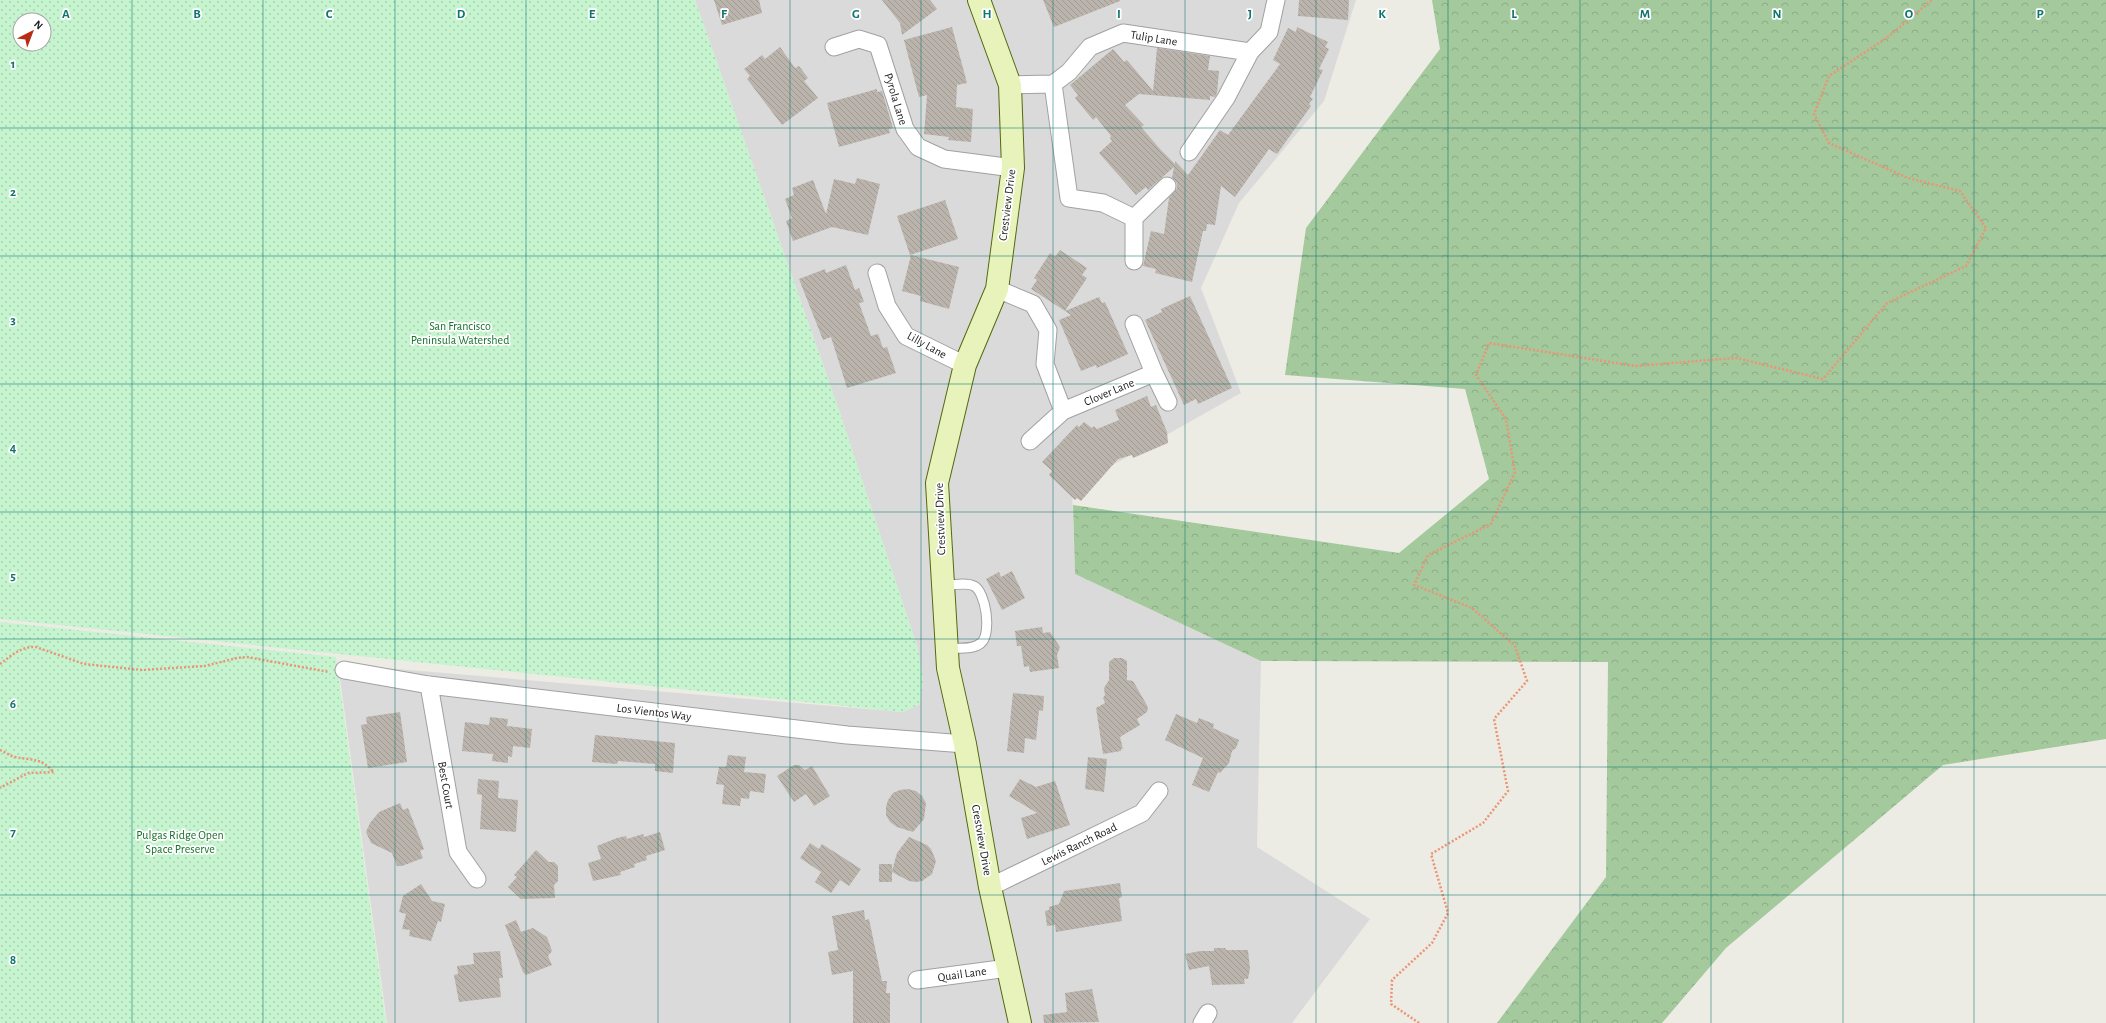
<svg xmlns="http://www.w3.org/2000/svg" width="2106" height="1023" font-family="'Alegreya Sans',sans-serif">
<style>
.residential{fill:#dbdada}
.forest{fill:url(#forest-crowns)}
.park{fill:url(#park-dots);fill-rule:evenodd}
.building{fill:url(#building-back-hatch)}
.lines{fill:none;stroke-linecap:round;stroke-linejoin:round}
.lane-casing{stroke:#a1a1a1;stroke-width:11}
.street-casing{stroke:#a1a1a1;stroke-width:19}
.secondary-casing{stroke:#52690f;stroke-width:24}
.path{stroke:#ec9476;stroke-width:2.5;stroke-dasharray:2 2;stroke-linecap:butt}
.lane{stroke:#fff;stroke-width:9}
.street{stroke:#fff;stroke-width:17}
.secondary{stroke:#e8f3bc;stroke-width:22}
.grid{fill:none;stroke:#0f766e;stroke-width:1;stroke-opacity:0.55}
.labels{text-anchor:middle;stroke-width:3.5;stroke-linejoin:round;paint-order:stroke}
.street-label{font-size:12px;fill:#1d1d1d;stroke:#fff}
.park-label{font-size:12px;fill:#16712b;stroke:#fff}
.grid-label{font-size:13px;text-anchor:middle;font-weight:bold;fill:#0f766e;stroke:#fff;stroke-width:3.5;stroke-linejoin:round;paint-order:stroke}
</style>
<defs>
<pattern id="forest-crowns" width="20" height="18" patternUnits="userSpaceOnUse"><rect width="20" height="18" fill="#a3c99d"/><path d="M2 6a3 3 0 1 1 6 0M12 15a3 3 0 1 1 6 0" fill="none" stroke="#8cac87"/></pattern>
<pattern id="park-dots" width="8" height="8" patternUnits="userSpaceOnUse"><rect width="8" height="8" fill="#c5f4cf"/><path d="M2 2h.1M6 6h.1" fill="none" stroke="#a9d1b1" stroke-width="1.8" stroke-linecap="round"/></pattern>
<pattern id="building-back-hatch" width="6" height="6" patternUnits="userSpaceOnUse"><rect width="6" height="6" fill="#bab4ad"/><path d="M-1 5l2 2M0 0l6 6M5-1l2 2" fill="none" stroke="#9f9a94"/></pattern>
</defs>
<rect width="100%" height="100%" fill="#edece4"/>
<path class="residential" d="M695,0h661l-32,101 -85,102 -38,85 40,105 -169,95 3,86 186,87 -4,186 113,72 -78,104h-905l-49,-359 565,48 17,-8 -2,-55 -78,-236z"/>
<path class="forest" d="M1432,0h674v739l-163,26 -217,183 -64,75h-165l109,-146 2,-215 -347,-1 -186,-87 -2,-69 326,48 90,-74 -24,-90 -180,-14 21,-147 134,-179z"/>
<path class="park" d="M0,0h695l145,413 78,236 5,32 -3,23 -17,8 -903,-93zM20,20h24v24h-24z
M0,622l336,35 50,366h-386z"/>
<path class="building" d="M714,0h45l3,13 -40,12z
M882,0h48l7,9 -35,26 -2,-12z
M1043,0h77v1l-66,26z
M1299,0h50l-1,20 -50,-4z
M952,27l15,56 -10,2 -1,22 17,2 -2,33 -23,-2 1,-3 -25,-3 3,-39 -8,2 -15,-57z
M1297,27l31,15 -3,5 4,2 -10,20 4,1 -13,27 3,2 -4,5 2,2 -34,48 -8,-5 -34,48 -14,-11 -6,39 -8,-1 -1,7h-3l-11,51 -37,-9 1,-4 -13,-3 8,-35 13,3 5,-36 8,-10v-5l-5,-5 2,-11 -26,23 -2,-3 -10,8 -37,-42 13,-12 -2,-3 1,-2 -15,-19 -3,3 -18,-22 3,-3 -8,-10 43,-36 11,13 3,-2 26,31 4,-43 53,8 -2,14 11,1 -2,22 -2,4 -5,-1v4l-71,-6 -14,11 19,20 -3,2 19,22 15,15v-3l13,14 32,-45 8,5 52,-71 -7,-4 15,-32 8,4z
M780,47l15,21 4,-2 9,12 -4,3 14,17 -36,27 -35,-46 3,-3 -6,-7 18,-14 3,4z
M877,89v3l5,-1 11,37 -4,1 1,4 -51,14 -12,-44z
M857,178l23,6 -12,51 -36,-8 -39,14 -7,-20 6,-3 -7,-19 9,-4 -2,-7 21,-8 13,34 8,-35 21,5z
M945,200l13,39 -48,16 -13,-39z
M1060,250l27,18 -5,7 5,3 -22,33 -34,-22 6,-9 -3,-2 16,-25 5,4z
M911,255l48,12 -10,42 -29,-8 1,-5 -19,-5z
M846,265l9,25 4,-2 5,14 -5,1 12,33 7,-2 5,14 4,-1 9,26 -49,15 -16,-51 -8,3 -24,-61 26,-10 1,4z
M1190,296l42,92 -34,16 -2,-5 -12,6 -39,-85 17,-8 -1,-3z
M1099,297l3,6 3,-1 23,52 -31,14 -1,-3 -15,6 -22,-51 12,-5 -6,-4z
M1147,396l4,11 5,-2 11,27 1,11 -35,15 -1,-3 -14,4 -37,42 -4,-3 -2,2 -26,-25 3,-4 -10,-9 35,-37 2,2 5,-5 8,6 2,-2 3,3 22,-9 -4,-10z
M1012,571l13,27 -23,12 -16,-31 13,-7 2,5z
M1042,627l1,6 7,-1 10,15 -3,8 2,13 -29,4 -1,-6 -5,1 -3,-21h-4l-2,-15z
M1114,658h8l5,3v19l6,1 15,26 -1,5 -10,7 3,6 -20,12 3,12h-2v2l-18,3 -7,-46 9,-5 -2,-5 2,-3 -1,-7 5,-8v-18z
M1013,693l31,3 -1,15 -4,-1 -3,30 -11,-2 -1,15 -17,-2z
M400,712l7,50 -39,6 -7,-43 6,-1 -1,-7z
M1176,714l21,9 2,-5 15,6 -1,4 26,12 -3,8 -4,3 -3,12 -9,10 -2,-1 -9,20 -17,-7 11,-27 -38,-18z
M490,717l18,2 -1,7 25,3 -2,19 -17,-2 -1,11 -4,-1v7l-16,-2 1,-7 -31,-3 3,-29 24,3z
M595,735l80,8 -2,30 -18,-2v-7l-37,-3 -1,3 -25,-2z
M728,755l18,2 -2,15 22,2 -2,19 -14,-2 -1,8 -8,-1 -1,8 -18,-2 2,-19 -8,-1 3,-17h7z
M1088,757l19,2 -3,33 -19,-3z
M794,765h5l6,5 7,-4 18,30 -16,10 -8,-12 -12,8 -17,-26z
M478,779l21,2 -1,17 20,2 -2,32 -36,-3 2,-34 -5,-1z
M1020,779l16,8 19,-6 15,44 -43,14 -6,-21 16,-5 -28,-17z
M908,789l8,2 6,5 4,7 -2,16 -11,13 -16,-5 -7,-5 -4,-7v-8l2,-7 5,-7 7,-3z
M400,803l3,7 5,-2 16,41 -4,2 3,7 -21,8h-5l-5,-13 -21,-10 -5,-11 4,-9 9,-11z
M660,832l5,18 -19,6 1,4 -13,4 1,3 -15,5 1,3 -28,6 -5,-18 13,-4 -4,-13 20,-8 9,-2 1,3 16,-5 1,3z
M909,837l18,8 4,4 5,12 -4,13 -10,7 -6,1 -7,-1 -17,-9v10h-13v-18h13v7l5,-18z
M810,843l9,6 3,-5 39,25 -12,17 -9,-6 -9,13 -16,-11 6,-10 -21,-14z
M536,850l13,12h5l4,4v15l-4,4 1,13 -34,1 -13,-12 9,-10 -3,-2z
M1120,883l2,14 -3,1 3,23 -66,11 -1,-7 -8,1 -2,-15 4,-1v-3l10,-3 5,-13z
M421,884l11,17 13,3 -4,18 -3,-1 -7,20 -22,-5 1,-6 -8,-1 4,-15 -7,-2 4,-16z
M864,910l1,10 4,-1 13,62h5l-1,12h4v30h-37v-52l-21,4 -4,-23 10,-2 -6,-34z
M516,920l5,12 12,-4 14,9 5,14 -4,5 4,9 -26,10 -3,-3 -18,-47z
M1214,948h11l1,2h22l2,19 -2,10h-4l1,5 -33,1 -3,-19 -20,4 -4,-16 15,-3h14z
M500,951l3,27h-4l2,19 -42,5 -5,-27 4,-1 -1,-8 17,-2 -1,-11z
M1092,989l7,33 -55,1 -1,-8 24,-3 -2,-19z"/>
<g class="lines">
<defs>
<path id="lane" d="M943,586c9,-1 23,-4 31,0 12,6 18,48 7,57 -8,7 -23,5 -33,5"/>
<path id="street" d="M834,47l25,-8 19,6 27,84 13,18 26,12 69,9
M1053,84l16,114 34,5 31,15 33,-32
M1010,85l43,-1 16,-12 21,-25 33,-14 127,19 19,-20 7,-32
M1189,152l37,-54 24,-46
M1134,261v-43
M877,273l10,33 19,30 59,29
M997,289l36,15 15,26 -3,34 18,47 91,-38 -20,-49
M1154,373l14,29
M1030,441l33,-30
M344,670l85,15 418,50 118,9
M429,685l29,167 19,27
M990,887l152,-74 17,-22
M917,980l91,-12
M1202,1023l6,-10"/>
<path id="secondary" d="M979,0l31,85 3,83 -16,121 -32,76 -28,118 11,185 17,76 25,143 30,136"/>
</defs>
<use href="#lane" class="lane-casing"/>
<use href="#street" class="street-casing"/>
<use href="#secondary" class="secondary-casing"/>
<path class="path" d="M0,664c11,-8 21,-18 36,-17l48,17 58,6 63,-4 32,-8 10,-1 82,15
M0,750c5,2 10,6 15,7 19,4 24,0 39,15l-26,1 -28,15
M1419,1023l-28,-19 1,-24 40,-37 16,-30 -17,-59 52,-31 25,-32 -14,-72 33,-38 -12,-35 -43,-38 -58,-23 14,-30 63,-31 24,-52 -9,-53 -30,-44 13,-32 146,23 101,-8 87,21 64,-76 79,-37 20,-38 -26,-37 -52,-13 -79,-35 -15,-29 15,-38 59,-39 44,-37"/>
<use href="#lane" class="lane"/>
<use href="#street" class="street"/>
<use href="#secondary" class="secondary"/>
</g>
<path class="grid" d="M132,0v1023M263,0v1023M395,0v1023M526,0v1023M658,0v1023M790,0v1023M921,0v1023M1053,0v1023M1185,0v1023M1316,0v1023M1448,0v1023M1580,0v1023M1711,0v1023M1843,0v1023M1974,0v1023M0,128h2106M0,256h2106M0,384h2106M0,512h2106M0,639h2106M0,767h2106M0,895h2106"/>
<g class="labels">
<g class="street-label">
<text transform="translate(1154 38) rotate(9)" y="4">Tulip Lane</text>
<text transform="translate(896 99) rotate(73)" y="4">Pyrola Lane</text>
<text transform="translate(1007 205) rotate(-83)" y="4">Crestview Drive</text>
<text transform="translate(927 345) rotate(29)" y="4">Lilly Lane</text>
<text transform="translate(1109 392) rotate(-23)" y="4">Clover Lane</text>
<text transform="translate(940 519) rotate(-92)" y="4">Crestview Drive</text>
<text transform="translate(654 712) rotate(7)" y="4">Los Vientos Way</text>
<text transform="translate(446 785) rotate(80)" y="4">Best Court</text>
<text transform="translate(982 840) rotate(80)" y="4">Crestview Drive</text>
<text transform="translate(1079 844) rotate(-26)" y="4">Lewis Ranch Road</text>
<text transform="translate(962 974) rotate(-8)" y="4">Quail Lane</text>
</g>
<g class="park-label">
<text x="460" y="330">San Francisco<tspan x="460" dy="14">Peninsula Watershed</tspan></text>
<text x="180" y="839">Pulgas Ridge Open<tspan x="180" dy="14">Space Preserve</tspan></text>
</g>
</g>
<g class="grid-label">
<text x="66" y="18">A</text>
<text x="197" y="18">B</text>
<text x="329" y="18">C</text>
<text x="461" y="18">D</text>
<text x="592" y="18">E</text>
<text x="724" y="18">F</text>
<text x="856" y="18">G</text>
<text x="987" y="18">H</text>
<text x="1119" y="18">I</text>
<text x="1250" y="18">J</text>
<text x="1382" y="18">K</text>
<text x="1514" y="18">L</text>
<text x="1645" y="18">M</text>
<text x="1777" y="18">N</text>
<text x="1909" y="18">O</text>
<text x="2040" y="18">P</text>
<text x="13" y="68">1</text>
<text x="13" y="196">2</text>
<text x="13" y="324">3</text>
<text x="13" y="452">4</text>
<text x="13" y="580">5</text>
<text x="13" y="708">6</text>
<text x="13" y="836">7</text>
<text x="13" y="964">8</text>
</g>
<g transform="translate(32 32) rotate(42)"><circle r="19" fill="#ffffff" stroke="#a5a5a5"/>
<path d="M0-3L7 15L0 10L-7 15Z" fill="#b72c13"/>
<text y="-6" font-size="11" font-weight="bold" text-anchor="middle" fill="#1d1d1d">N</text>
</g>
</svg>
